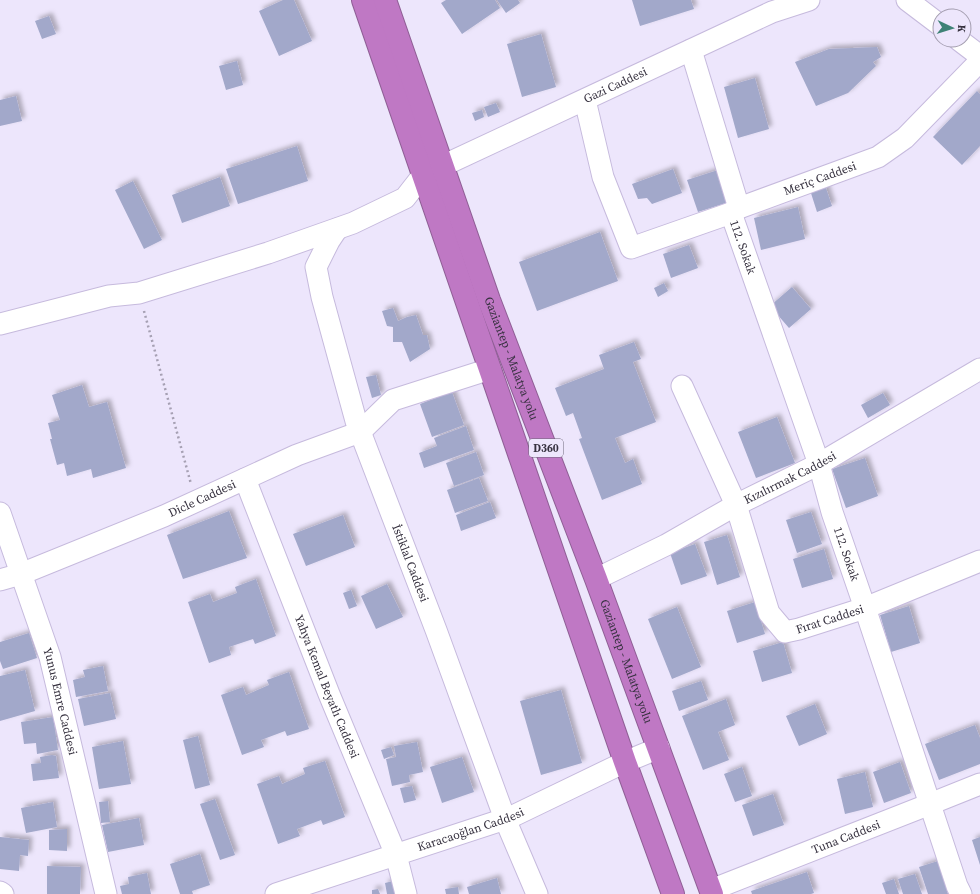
<svg xmlns="http://www.w3.org/2000/svg" width="980" height="894" font-family="'Source Serif 4',serif">
<style>
.building{fill:#a2a8ca;filter:url(#shadow)}
.lines{fill:none;stroke-linecap:round;stroke-linejoin:round}
.minor-casing{stroke:#c6badd;stroke-width:23}
.highway-casing{stroke:#8f5f95;stroke-width:24}
.path{stroke:#a6a0b3;stroke-width:2.5;stroke-dasharray:2 3;stroke-linecap:butt}
.minor{stroke:#fff;stroke-width:21}
.highway{stroke:#bf78c4;stroke-width:22}
.labels{text-anchor:middle;stroke-width:3;stroke-linejoin:round;paint-order:stroke}
.shield{fill:#ede6fc;stroke:#6d6778;stroke-width:1}
.shield-label{font-size:11px;font-weight:bold;fill:#36313f}
.street-label{font-size:12px;fill:#36313f;stroke:#ede6fc}
</style>
<defs>
<filter id="shadow"><feDropShadow dx="3.5" dy="-3.5" stdDeviation="2" flood-color="#0004"/></filter>
</defs>
<rect width="100%" height="100%" fill="#ede6fc"/>
<path class="building" d="M283,0h11l18,41 -33,15 -20,-45z
M446,0h49l5,8 -38,26 -21,-31z
M497,0h21l2,3 -14,10z
M632,0h59l3,9 -54,17z
M49,16l7,18 -14,5 -7,-18z
M541,34l15,53 -34,10 -15,-53z
M877,47l4,10 -8,5 3,4 -28,27 -32,13 -21,-44 34,-13z
M237,61l6,24 -17,5 -7,-24z
M755,78l14,51 -31,9 -14,-51z
M977,91l3,3v52l-18,19 -29,-28z
M16,96l6,25 -22,5v-26z
M496,103l4,9 -12,5 -4,-10z
M482,110l2,7 -9,4 -3,-8z
M297,146l11,35 -70,23 -12,-35z
M673,169l9,24 -30,11 -5,-6 -9,1 -6,-15z
M718,170l11,32 -31,10 -11,-32z
M220,177l10,29 -48,17 -10,-28z
M133,181l29,59 -18,9 -29,-59z
M825,185l7,21 -15,6 -7,-22z
M798,207l7,32 -44,11 -7,-32z
M600,232l18,49 -81,30 -18,-49z
M689,245l9,23 -27,10 -8,-24z
M664,283l4,8 -10,6 -4,-9z
M792,287l19,22 -22,19 -19,-22z
M393,308l5,13 9,-4 9,-2 7,20h4l3,14 -20,13 -8,-20h-9v-15l-6,-1 -5,-15z
M634,342l7,17 -8,3 23,60 -41,16 10,25 8,-4 9,25 -40,16 -23,-61 3,-1 -9,-25 -7,3 -11,-28 49,-19 -5,-14z
M376,375l5,20 -9,3 -6,-21z
M82,385l7,22 18,-5 19,66 -33,10 -2,-9 -24,7 -3,-13 -7,2 -7,-26h2l-4,-16 12,-3 -8,-25z
M452,392l12,33 -32,12 -12,-33z
M883,393l7,12 -22,13 -7,-13z
M777,417l18,46 -39,15 -18,-46z
M466,426l8,24 -50,18 -5,-15 18,-7 -3,-8z
M476,452l8,23 -30,11 -8,-23z
M865,458l13,38 -32,12 -14,-39z
M479,478l9,23 -33,12 -8,-23z
M490,502l6,16 -35,13 -5,-16z
M229,511l18,47 -64,21 -16,-44z
M811,512l11,32 -25,9 -11,-33z
M343,515l12,32 -49,19 -13,-32z
M727,535l13,42 -23,8 -13,-43z
M695,544l12,32 -26,9 -11,-32z
M824,549l9,30 -31,9 -9,-29z
M256,579l20,57 -21,8 -2,-5 -24,8 2,8 -22,8 -21,-61 22,-8 3,8 24,-9 -2,-6z
M387,584l16,33 -27,12 -15,-33z
M351,590l6,16 -8,3 -6,-16z
M755,602l10,32 -28,9 -10,-32z
M909,606l11,37 -29,9 -11,-37z
M677,607l24,60 -29,12 -24,-60z
M29,633l8,25 -34,11 -3,-8v-19z
M783,642l9,31 -30,9 -9,-31z
M103,666l5,25 -32,6 -3,-17 12,-3 -2,-7z
M25,670l10,41 -35,10v-45z
M289,672l20,57 -22,7 -2,-5 -24,9 3,7 -22,8 -21,-60 22,-8 3,8 23,-10 -2,-5z
M701,681l7,19 -29,11 -7,-20z
M561,690l21,73 -41,12 -21,-74z
M110,693l6,26 -32,7 -6,-27z
M726,699l9,26 -17,7 11,28 -26,10 -21,-54z
M815,704l12,30 -28,12 -13,-30z
M53,717l5,33 -21,4 -1,-11 -12,1 -3,-22z
M975,725l5,13v26l-41,16 -14,-36z
M198,736l12,49 -15,4 -12,-49z
M123,741l8,43 -32,5 -7,-42z
M417,742l6,30 -14,3 1,7 -18,4 -6,-27 10,-2 -2,-11z
M391,747l3,8 -10,4 -3,-9z
M52,755l4,1 3,22 -26,3 -2,-17 10,-1 -1,-6z
M462,757l12,35 -32,11 -12,-36z
M325,761l20,56 -22,8 -2,-5 -24,9 3,7 -22,8 -21,-60 22,-8 3,8 23,-10 -2,-6z
M900,762l11,31 -27,10 -11,-31z
M742,767l10,29 -17,6 -11,-28z
M865,772l8,35 -28,7 -8,-35z
M412,786l4,14 -12,3 -4,-15z
M773,794l11,31 -31,11 -11,-31z
M215,799l20,56 -15,5 -20,-56z
M108,801l2,21 -9,1 -2,-21z
M53,802l4,25 -31,6 -5,-25z
M139,818l5,27 -36,7 -6,-27z
M67,829v22l-18,-1v-20z
M0,837l29,3 -1,16 -8,-1 -1,16 -19,-2z
M980,837v28l-8,-25z
M200,854l10,31 -18,6 1,3h-13l-10,-30z
M938,861l10,33h-20l-9,-27z
M47,866l34,1 -1,27h-33z
M807,872l7,21 -3,1h-59l-1,-3z
M147,873l4,21h-29l-2,-8 9,-2 -1,-7z
M915,874l7,20h-19l-5,-15z
M497,878l4,16h-32l-2,-7z
M401,879l3,15h-17l-2,-11z
M894,879l5,15h-13l-4,-11z
M458,887l1,7h-13l-1,-5z
M378,889l2,5h-8v-4z"/>
<g class="lines">
<defs>
<g id="minor">
<path d="M907,0l33,25"/>
<path d="M959,40l21,16"/>
<path d="M691,50l48,158"/>
<path id="s1" d="M585,100l18,77 28,71 100,-35 8,-5 139,-51 27,-19 75,-77"/>
<path id="s2" d="M731,213l88,251 13,48 33,96 92,278 4,8"/>
<path id="s3" d="M337,229l-8,12 -13,26 6,30 34,124 80,209 69,189 32,75"/>
<path id="s4" d="M0,324l109,-28 30,-3 129,-40 85,-30 52,-25 18,-23 349,-163 37,-12"/>
<path id="s5" d="M682,386l54,119 33,108 16,19 14,-3 66,-21 115,-47"/>
<path id="s6" d="M245,479l84,215 67,161 10,39"/>
<path id="s7" d="M0,513l50,144 56,237"/>
<path id="s8" d="M596,579l70,-34 70,-40 83,-41 161,-95"/>
<path id="s9" d="M0,580l21,-6 143,-58 133,-61 63,-23 33,-32 97,-31"/>
<path id="s10" d="M711,890l219,-86 50,-20"/>
<path d="M0,892l3,2"/>
<path id="s11" d="M276,894l235,-77 114,-55 34,-14"/>
</g>
<g id="highway">
<path d="M363,0l262,762 48,132"/>
<path id="s12" d="M385,0l104,300 107,279 116,315"/>
</g>
</defs>
<use href="#minor" class="minor-casing"/>
<use href="#highway" class="highway-casing"/>
<path class="path" d="M144,311l47,173"/>
<use href="#minor" class="minor"/>
<use href="#highway" class="highway"/>
</g>
<g class="labels">
<rect class="shield" x="529" y="439" width="34" height="18" rx="3"/>
<g class="shield-label">
<text x="546" y="452">D360</text>
</g>
<g class="street-label">
<text dy="4" stroke="none"><textPath href="#s4" startOffset="667">Gazi Caddesi</textPath></text>
<text dy="4" stroke="none"><textPath href="#s1" startOffset="357">Meriç Caddesi</textPath></text>
<text dy="4" stroke="none"><textPath href="#s2" startOffset="36">112. Sokak</textPath></text>
<text dy="4" stroke="none"><textPath href="#s12" startOffset="380">Gaziantep - Malatya yolu</textPath></text>
<text dy="4" stroke="none"><textPath href="#s8" startOffset="219">Kızılırmak Caddesi</textPath></text>
<text dy="4" stroke="none"><textPath href="#s9" startOffset="218">Dicle Caddesi</textPath></text>
<text dy="4" stroke="none"><textPath href="#s2" startOffset="360">112. Sokak</textPath></text>
<text dy="4" stroke="none"><textPath href="#s3" startOffset="355">İstiklal Caddesi</textPath></text>
<text dy="4" stroke="none"><textPath href="#s5" startOffset="315">Fırat Caddesi</textPath></text>
<text dy="4" stroke="none"><textPath href="#s12" startOffset="704">Gaziantep - Malatya yolu</textPath></text>
<text dy="4" stroke="none"><textPath href="#s6" startOffset="223">Yahya Kemal Beyatlı Caddesi</textPath></text>
<text dy="4" stroke="none"><textPath href="#s7" startOffset="198">Yunus Emre Caddesi</textPath></text>
<text dy="4" stroke="none"><textPath href="#s11" startOffset="205">Karacaoğlan Caddesi</textPath></text>
<text dy="4" stroke="none"><textPath href="#s10" startOffset="145">Tuna Caddesi</textPath></text>
</g>
</g>
<g transform="translate(952 28) rotate(94)"><circle r="19" fill="#ede6fc" stroke="#a49eb0"/>
<path d="M0-3L7 15L0 10L-7 15Z" fill="#3e8276"/>
<text y="-6" font-size="11" font-weight="bold" text-anchor="middle" fill="#36313f">K</text>
</g>
</svg>
